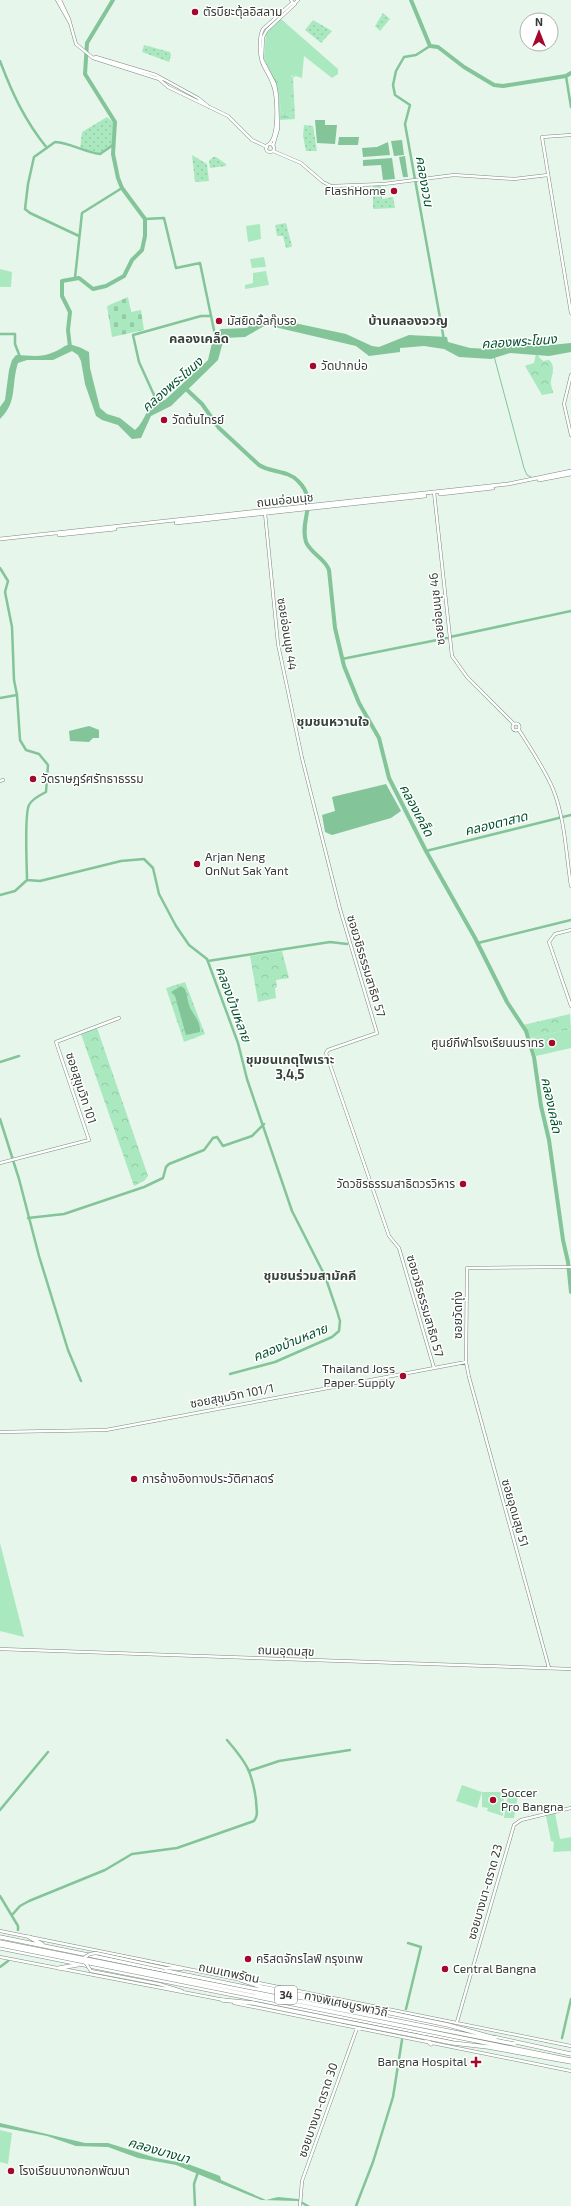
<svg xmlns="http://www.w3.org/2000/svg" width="571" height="2206" font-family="'Exo 2','Noto Sans Thai',sans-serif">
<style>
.grass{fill:#aae9bf}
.forest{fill:url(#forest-crowns)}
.wetland{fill:url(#wetland-marsh)}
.cemetery{fill:url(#cemetery-stones)}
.garden{fill:url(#garden-dots)}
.water{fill:#83c499}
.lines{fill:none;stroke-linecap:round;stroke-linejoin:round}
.stream{stroke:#83c499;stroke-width:1}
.canal{stroke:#83c499;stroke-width:2.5}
.river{stroke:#83c499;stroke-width:4}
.secondary-casing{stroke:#7c8a80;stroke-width:3.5}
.primary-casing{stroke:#7c8a80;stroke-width:4}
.highway-casing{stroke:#7c8a80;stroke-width:4.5}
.secondary{stroke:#fff;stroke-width:2.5}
.primary{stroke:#fff;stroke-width:3}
.highway{stroke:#fff;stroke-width:3.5}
.secondary-bridge-casing{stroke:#7c8a80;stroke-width:3.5;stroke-linecap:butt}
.highway-bridge-casing{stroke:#7c8a80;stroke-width:4.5;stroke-linecap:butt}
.secondary-bridge{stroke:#fff;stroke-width:2.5}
.highway-bridge{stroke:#fff;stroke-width:3.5}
.poi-dot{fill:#a4082c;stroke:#fff;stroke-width:1.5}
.labels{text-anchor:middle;stroke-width:3;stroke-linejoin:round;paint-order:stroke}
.shield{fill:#fff;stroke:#727673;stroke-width:1}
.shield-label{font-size:11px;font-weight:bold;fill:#353c37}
.poi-label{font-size:12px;fill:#353c37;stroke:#fff;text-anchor:start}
.street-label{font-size:12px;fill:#353c37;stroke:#fff}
.water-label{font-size:13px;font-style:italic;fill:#00512b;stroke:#fff}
.neighbourhood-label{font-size:13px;font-weight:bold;fill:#37443b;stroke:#fff}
</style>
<defs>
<pattern id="forest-crowns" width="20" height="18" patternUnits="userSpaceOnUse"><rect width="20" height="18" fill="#aae9bf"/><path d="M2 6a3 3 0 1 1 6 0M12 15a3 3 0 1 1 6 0" fill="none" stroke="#93c9a5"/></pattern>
<pattern id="wetland-marsh" width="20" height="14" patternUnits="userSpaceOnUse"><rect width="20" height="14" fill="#aae9bf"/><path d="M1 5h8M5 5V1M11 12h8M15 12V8" fill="none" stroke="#93c9a5"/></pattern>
<pattern id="cemetery-stones" width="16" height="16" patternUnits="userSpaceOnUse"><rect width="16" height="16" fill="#aae9bf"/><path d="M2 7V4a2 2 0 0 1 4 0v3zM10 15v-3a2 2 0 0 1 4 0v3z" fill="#93c9a5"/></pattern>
<pattern id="garden-dots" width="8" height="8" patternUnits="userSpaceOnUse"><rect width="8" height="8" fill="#aae9bf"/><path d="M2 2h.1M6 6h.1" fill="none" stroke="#93c9a5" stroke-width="1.8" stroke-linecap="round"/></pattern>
</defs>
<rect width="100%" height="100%" fill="#e6f6eb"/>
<path class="grass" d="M281,19l57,50v5l-6,4 -28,-22 -2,22 -9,-3 -2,1 1,36 -3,5 -8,-5 -2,-20 -15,-34 2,-25z
M260,224l1,15 -13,3 -2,-16z
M264,257l2,10 -14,1 -2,-9z
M0,269l12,3 -1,15h-11z
M266,271l3,14 -24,4v-4l8,-2v-10z
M571,1029v19l-35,8 -5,-18z
M0,1543l24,94 -24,-6z
M462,1785l20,7h22l-1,24 -16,-5 1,-3 -6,-1v-15l-5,16 -21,-7z
M508,1794l10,1 -4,23h-10z
M555,1813l5,26 11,-2v14l-18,1 1,-10 -3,-1 -5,-25z
M0,2130l12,3 -4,31 -8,-2z"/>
<path class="forest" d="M536,354l7,7 6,-1c7,6 3,13 2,21 -1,4 2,8 2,12l-11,2 -17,-29 9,-3z
M282,951l7,27 -13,2 1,7 -2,1 1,10 -18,4 -8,-46z
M185,982l20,52 -21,8 -18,-54z
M570,1014l1,15 -40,9 -8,-13z
M97,1028l51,148 -4,5 -10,5 -53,-152z"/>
<path class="wetland" d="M293,75l3,2h-3l2,42 -15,1 -3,-33 -4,-10 5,4 3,31 8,5 3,-5 -2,-33z"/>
<path class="cemetery" d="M128,297l3,15 10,-2 3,20 -32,7 -5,-31z"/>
<path class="garden" d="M383,13l7,6 -10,12 -5,-5z
M313,20l19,11 -11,12 -16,-13z
M144,45l26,7 1,3 -2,7 -27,-10z
M107,117l6,5 1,11 -2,12 -14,9 -18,-5 2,-17z
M304,125l9,1 4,25h-11l-3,-15z
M192,155l15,9 2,17 -14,1z
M213,157h3l10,7v2l-16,2 -1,-7z
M373,186h8l1,13 11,-2 2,11 -22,1z
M286,223l6,23 -1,1 -5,1 -3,-12h-6l-2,-11z"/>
<path class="water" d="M315,120h10v5h12l-2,19 -18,-1z
M339,137h20l-1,8h-20z
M402,140l2,15 -10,1 -3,-15z
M388,142l2,13 -27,2 -1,-9 15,-1z
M405,156l3,21h-5l-4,-20z
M392,158l3,21 -12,1 -2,-15 -18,1v-6z
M266,317l80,17 26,12 7,1 30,-12 38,2 1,5 22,6 20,1 22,-6 29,3 30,-3v9l-22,4 -39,-3 -19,6 -32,-2 -15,-8 -20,-3 -24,2v4l-31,4 -13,-10 -90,-21 -21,12 -21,1 -6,22 -47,46 -20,10 -10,22 -9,1 -14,-14 -16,-5 -6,-4 -11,-32 -4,-23 -3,-6 -6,-4 -19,9h-26l-9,3c-7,21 0,39 -18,56v-12l5,-7 4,-30 3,-10 4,-5c10,0 19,2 29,0 25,-6 16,-18 44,-3l1,16 10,40 7,6 13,4 15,12c12,-10 10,-27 30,-30l43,-40 6,-26 7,-5 26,-1 10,-9z
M89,726l10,4v8h-6l-4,4 -19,-1 -1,-10z
M386,784l15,27 -10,7 -59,17 -7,-3 -3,-17 13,-4 -3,-14z
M181,986l4,3c2,5 2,10 4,16 2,8 12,15 11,27l-14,3 -11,-39 -4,-4z
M0,2123l85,20h23l48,15 32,6 32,12 1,4 45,20 12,-3 20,2 12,7h-5l-7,-5 -37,-1 -85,-35 -38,-7 -30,-11 -32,-1 -29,-10 -47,-9z"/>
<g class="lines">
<path class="stream" d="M494,356l30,112 3,7 4,2"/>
<path class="canal" d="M430,46l-14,9 -12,2 -8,14 -3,14 2,10 15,10 -5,19 39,216
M0,61c12,32 25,60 47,87
M566,76l5,31
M145,219l19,-1 12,50 24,-5 15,72
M79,236l-49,-23 -5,-4 3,-25 6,-27 21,-15c16,1 29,10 45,12l13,-9
M75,278l7,-65 40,-25
M0,334h15v10l5,13
M159,406l-20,-44 -6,-27 68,-19h9
M0,568l8,13 -3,11 7,35 2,53 3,15 3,45 6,10 13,4 9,11 -2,27c-6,3 -14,7 -17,13 -5,10 -2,62 -2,75l13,1 81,-20 23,-2 9,9 6,26 17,32 13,19 18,14 31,84 9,36 45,132 33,65 12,35 3,10 -1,10 -7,6 -57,25 -45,12
M450,637l121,-26
M342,659l105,-21
M0,698l17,-3
M426,851l145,-36
M0,895l15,-4 12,-11
M478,943l93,-23
M208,961l122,-19 17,2
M0,1062l19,-6
M0,1119l19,60 20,77 29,94 13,31
M28,1218l36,-4 80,-27 19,-9 3,-11 3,-3 35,-14 9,-12 4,-1 6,9 29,-10 12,-12
M249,1771l30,-10 71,-11
M0,1810l48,-58
M0,1896l18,30v4
M12,1915l8,-9 9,-5 76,-31 27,-16 45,-6 77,-27c5,-6 2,-13 2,-21 -4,-29 -10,-38 -29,-60
M0,1967l8,-6
M406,2009l15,-62 -13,-4
M562,2038l9,-39
M195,2206l-1,-22 4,-12
M356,2206l17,-44 20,-65 9,-57"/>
<path class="river" d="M411,0l19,46 8,1 26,20 30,18 9,1 63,-10 5,-3
M70,347l-2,-17 2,-18 -8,-16v-15l17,-3 14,11 13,-3 18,-10 8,-16 10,-10 3,-14v-17l-23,-31 -4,-10 -5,-24 2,-32 -30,-48 2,-31 26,-43
M185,388l17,16 17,24 40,37c12,8 29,5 39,16 21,20 1,39 8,61 5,12 19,16 23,28l6,58 9,38 15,37 20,35 10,40 37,73 49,87 32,64 19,29 8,26 7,49 8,34 14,100 5,22 3,30"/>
<defs>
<path id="secondary" d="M57,0l13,23
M60,0l9,19 7,25 17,14
M291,0l3,4 4,-4
M209,107l-11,-9 -42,-23 -60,-18 -3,1 66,21 9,8 60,29 24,24 15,7
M571,135l-29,2 29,176
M269,144c10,-8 8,-44 5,-56 -6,-20 -15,-20 -14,-44 0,-5 0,-10 3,-15l29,-26
M266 148a4 4 0 1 1 8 0a4 4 0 1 1-8 0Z
M273,146l5,-17 -1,-33 -2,-12 -13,-25 1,-22 4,-7 28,-26
M273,151l28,12 22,19 8,4 53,-2 70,-9 60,4 34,-4
M571,375l-7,29 7,31
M434,492l18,164 15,21 47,47
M265,513l13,131 24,114 38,151 37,124 -49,17 -2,3 63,183 10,12 35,120
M512.5 727a3.5 3.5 0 1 1 7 0a3.5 3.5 0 1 1-7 0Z
M519,730c12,19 25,38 34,59 12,30 13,65 18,97
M0,781l3,-1
M571,930l-16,4 -6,8 22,64
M0,1163l89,-23 -33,-98 63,-24
M0,1432l106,-2 360,-68
M0,1649l571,20
M549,1668l-80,-291 -3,-15 1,-94 104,-1
M0,1931l242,49
M0,1957l224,43
M165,1968l17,1
M249,1981l322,65
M159,1984l23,7
M234,2003l337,68
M457,2022l57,-197 7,-5 50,-12
M300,2206l2,-25 55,-153"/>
<path id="primary" d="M539,480l32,-6
M440,494l53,-6
M176,523l249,-27
M59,535l56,-6
M0,539l508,-55 63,-13"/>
<path id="highway" d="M0,1937l471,96
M29,1937l13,7
M0,1948l488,98
M59,1968l18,-3
M241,1980l21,7 51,10
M222,2000l31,3 89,18
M423,2036l8,8
M493,2037l78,17"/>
</defs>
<use href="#secondary" class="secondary-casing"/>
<use href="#primary" class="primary-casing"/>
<use href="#highway" class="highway-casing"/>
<use href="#secondary" class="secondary"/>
<use href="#primary" class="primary"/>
<use href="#highway" class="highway"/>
<defs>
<path id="secondary-bridge" d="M159,1984l-68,-13 -6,-9v-5l5,-3 6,-1 69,15"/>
<path id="highway-bridge" d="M0,1942l514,102
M0,1945l571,115
M313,1997l135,28 47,13
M342,2021l111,22 35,4 83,15"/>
</defs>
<use href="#secondary-bridge" class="secondary-bridge-casing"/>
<use href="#highway-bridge" class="highway-bridge-casing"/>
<use href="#secondary-bridge" class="secondary-bridge"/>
<use href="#highway-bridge" class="highway-bridge"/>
</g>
<g class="poi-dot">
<circle cx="195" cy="12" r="4"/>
<circle cx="394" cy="191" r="4"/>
<circle cx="219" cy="321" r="4"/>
<circle cx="313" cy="366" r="4"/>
<circle cx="164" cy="420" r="4"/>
<circle cx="33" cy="779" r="4"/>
<circle cx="197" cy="864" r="4"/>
<circle cx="552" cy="1043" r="4"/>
<circle cx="463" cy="1184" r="4"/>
<circle cx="403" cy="1376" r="4"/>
<circle cx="134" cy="1479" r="4"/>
<circle cx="493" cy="1800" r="4"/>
<circle cx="248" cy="1959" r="4"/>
<circle cx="445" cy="1969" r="4"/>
<path d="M474 2056h4v4h4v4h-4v4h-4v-4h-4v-4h4z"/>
<circle cx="11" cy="2171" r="4"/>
</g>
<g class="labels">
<rect class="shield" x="275" y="1986" width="22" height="18" rx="3"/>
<g class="shield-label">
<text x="286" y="1999">34</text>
</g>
<g class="poi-label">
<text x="203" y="16">ตัรบียะตุ้ลอิสลาม</text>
<text x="386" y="195" text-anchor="end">FlashHome</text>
<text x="227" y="325">มัสยิดอั้ลกุ๊บรอ</text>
<text x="321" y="370">วัดปากบ่อ</text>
<text x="172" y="424">วัดต้นไทรย์</text>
<text x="41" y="783">วัดราษฎร์ศรัทธาธรรม</text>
<text x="205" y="861">Arjan Neng<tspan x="205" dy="14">OnNut Sak Yant</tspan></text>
<text x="544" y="1047" text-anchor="end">ศูนย์กีฬาโรงเรียนนราทร</text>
<text x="455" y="1188" text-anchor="end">วัดวชิรธรรมสาธิตวรวิหาร</text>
<text x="395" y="1373" text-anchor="end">Thailand Joss<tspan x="395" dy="14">Paper Supply</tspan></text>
<text x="142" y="1483">การอ้างอิงทางประวัติศาสตร์</text>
<text x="501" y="1797">Soccer<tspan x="501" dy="14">Pro Bangna</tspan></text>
<text x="256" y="1963">คริสตจักรไลฟ์ กรุงเทพ</text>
<text x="453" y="1973">Central Bangna</text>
<text x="467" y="2066" text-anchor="end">Bangna Hospital</text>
<text x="19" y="2175">โรงเรียนบางกอกพัฒนา</text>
</g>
<g class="street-label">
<text transform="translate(285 500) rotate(-6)" y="4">ถนนอ่อนนุช</text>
<text transform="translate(437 609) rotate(-96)" y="4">ซอยอ่อนนุช 46</text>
<text transform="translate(287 634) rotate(81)" y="4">ซอยอ่อนนุช 44</text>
<text transform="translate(366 966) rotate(73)" y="4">ซอยวชิรธรรมสาธิต 57</text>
<text transform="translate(81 1088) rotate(72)" y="4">ซอยสุขุมวิท 101</text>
<text transform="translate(425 1306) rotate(74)" y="4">ซอยวชิรธรรมสาธิต 57</text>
<text transform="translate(458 1315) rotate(-90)" y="4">ซอยวัดทุ่ง</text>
<text transform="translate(232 1396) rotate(-11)" y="4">ซอยสุขุมวิท 101/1</text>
<text transform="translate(515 1513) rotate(74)" y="4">ซอยอุดมสุข 51</text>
<text transform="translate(286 1651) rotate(2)" y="4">ถนนอุดมสุข</text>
<text transform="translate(485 1892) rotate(-74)" y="4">ซอยบางนา-ตราด 23</text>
<text transform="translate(229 1973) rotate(12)" y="4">ถนนเทพรัตน</text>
<text transform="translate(346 2004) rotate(12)" y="4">ทางพิเศษบูรพาวิถี</text>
<text transform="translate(318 2110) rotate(-71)" y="4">ซอยบางนา-ตราด 30</text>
</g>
<g class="water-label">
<text transform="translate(425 181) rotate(80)" y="5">คลองจวน</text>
<text transform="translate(519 341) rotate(-4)" y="5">คลองพระโขนง</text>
<text transform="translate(172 384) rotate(-41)" y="5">คลองพระโขนง</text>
<text transform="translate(417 810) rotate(62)" y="5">คลองเคล็ด</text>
<text transform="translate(496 823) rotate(-14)" y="5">คลองตาสาด</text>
<text transform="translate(234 1004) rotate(70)" y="5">คลองบ้านหลาย</text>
<text transform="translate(552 1105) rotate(78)" y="5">คลองเคล็ด</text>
<text transform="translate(290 1342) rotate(-22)" y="5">คลองบ้านหลาย</text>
<text transform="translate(159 2150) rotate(16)" y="5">คลองบางนา</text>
</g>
<g class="neighbourhood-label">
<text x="408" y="325">บ้านคลองจวญ</text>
<text x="199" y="343">คลองเคล็ด</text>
<text x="333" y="726">ชุมชนหวานใจ</text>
<text x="290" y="1064">ชุมชนเกตุไพเราะ<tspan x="290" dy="15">3,4,5</tspan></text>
<text x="310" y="1280">ชุมชนร่วมสามัคคี</text>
</g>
</g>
<g transform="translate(539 32)"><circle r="19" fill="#ffffff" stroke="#aeb1af"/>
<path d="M0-3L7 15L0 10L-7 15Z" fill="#a4082c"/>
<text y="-6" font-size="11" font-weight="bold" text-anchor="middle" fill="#353c37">N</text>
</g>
</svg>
